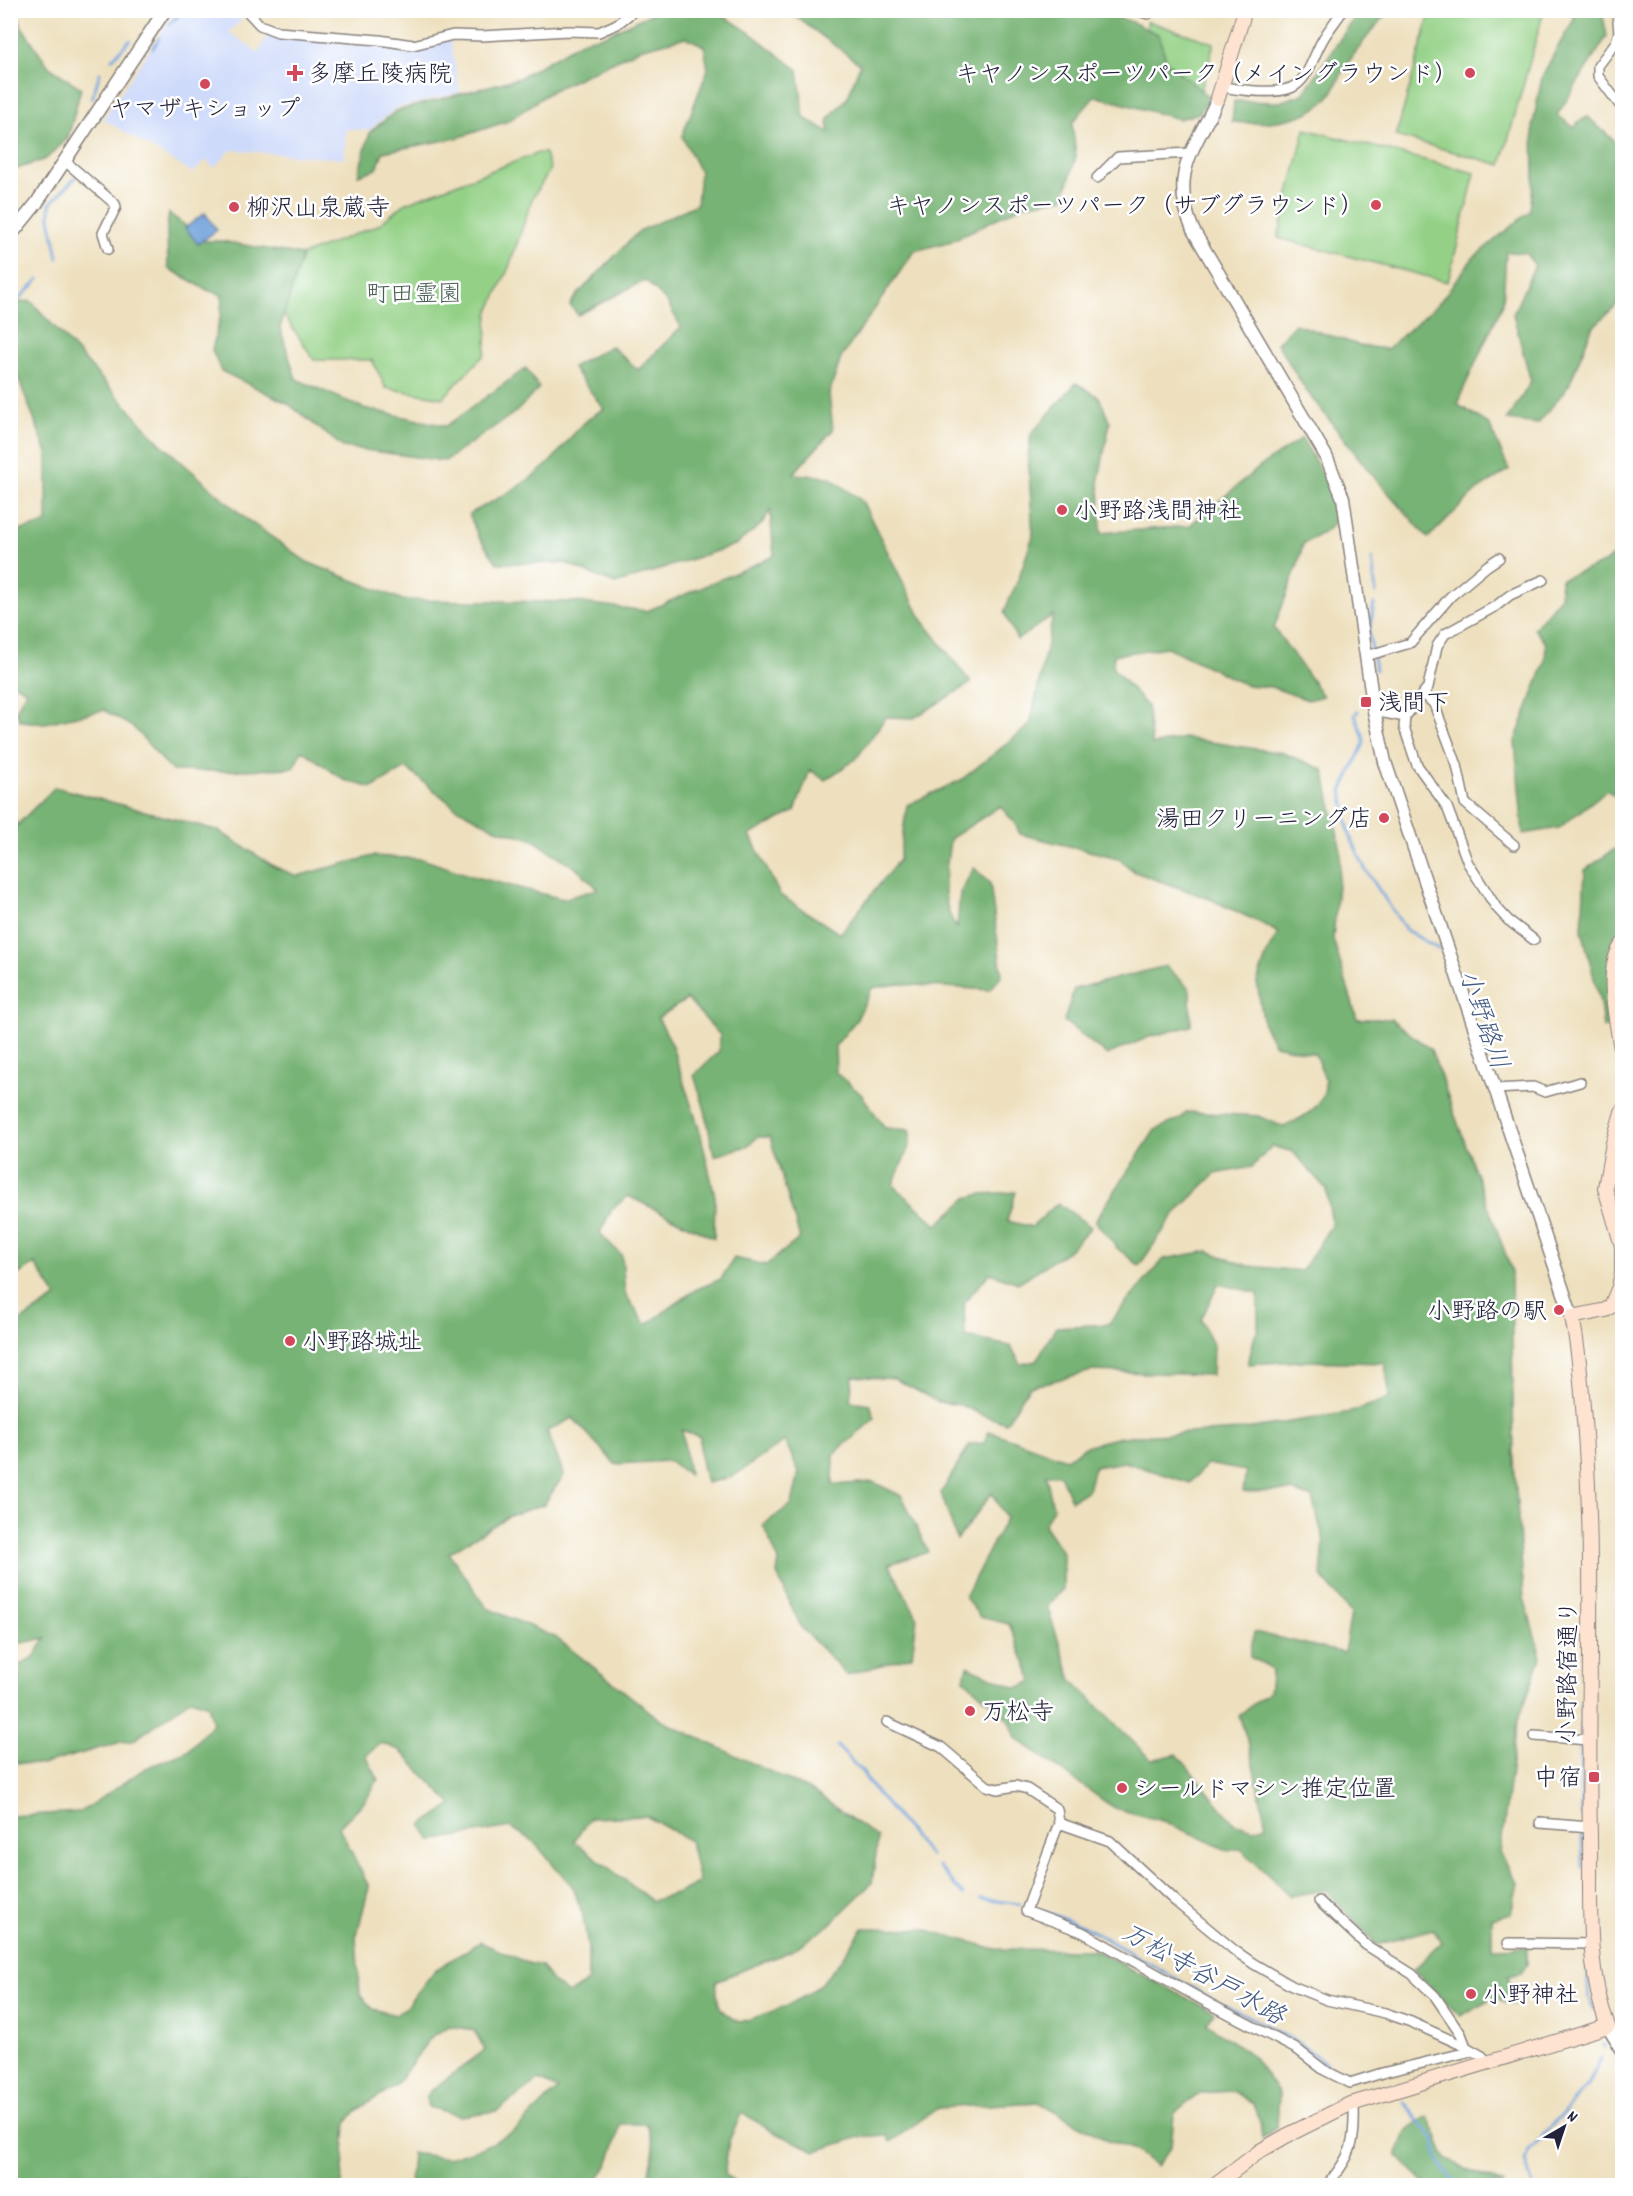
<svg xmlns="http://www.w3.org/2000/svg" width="1633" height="2196" font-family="Dekko,'Klee One',sans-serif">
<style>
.built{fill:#cedafa}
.green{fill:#94d187;stroke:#5b7a61;stroke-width:1.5}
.forest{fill:#77b374;stroke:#4c6a58;stroke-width:1.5;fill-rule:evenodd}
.water{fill:#6ea0d9;stroke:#48618a;stroke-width:1.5}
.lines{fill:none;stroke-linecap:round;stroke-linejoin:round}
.stream{stroke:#6ea0d9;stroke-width:3}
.minor-casing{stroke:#88817c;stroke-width:12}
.tertiary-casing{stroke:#88817c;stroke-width:15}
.secondary-casing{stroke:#88817c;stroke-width:16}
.minor{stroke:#fff;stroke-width:9}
.tertiary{stroke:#fff;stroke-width:12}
.secondary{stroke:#fee3d1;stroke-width:14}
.poi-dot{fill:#d1495b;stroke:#fff;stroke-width:2}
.labels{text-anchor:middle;stroke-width:5;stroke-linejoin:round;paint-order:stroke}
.poi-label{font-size:24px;fill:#22223b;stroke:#fff;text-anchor:start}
.park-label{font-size:24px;fill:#4a5f56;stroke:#fff}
.street-label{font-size:24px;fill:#22223b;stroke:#fff}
.water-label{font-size:26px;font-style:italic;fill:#445b82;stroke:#fff}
</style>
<rect width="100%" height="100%" fill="#fff"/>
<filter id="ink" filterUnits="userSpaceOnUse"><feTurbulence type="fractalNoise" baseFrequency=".0167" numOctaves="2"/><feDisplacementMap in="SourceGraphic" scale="12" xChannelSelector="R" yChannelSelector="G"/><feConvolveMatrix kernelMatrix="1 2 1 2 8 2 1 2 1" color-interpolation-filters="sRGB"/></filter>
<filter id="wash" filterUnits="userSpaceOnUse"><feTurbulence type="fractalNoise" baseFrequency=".008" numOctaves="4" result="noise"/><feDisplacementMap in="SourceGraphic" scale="24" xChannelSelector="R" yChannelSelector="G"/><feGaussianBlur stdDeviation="1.35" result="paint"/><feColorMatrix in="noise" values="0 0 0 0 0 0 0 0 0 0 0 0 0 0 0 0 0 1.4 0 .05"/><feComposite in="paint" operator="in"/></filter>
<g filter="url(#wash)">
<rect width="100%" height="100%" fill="#eee0be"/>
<path class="built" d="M176,11h63l4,8 -14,13 30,21 8,-19 20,4 92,6 29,6 26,-5 16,-6 10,53 -64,16 -27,22 -23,-1 -2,30 -113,-9 -17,18 -8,-8 -13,13 -90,-54z"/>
<path class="green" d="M1431,10l113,1 -43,154 -105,-29z
M1147,21l67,22 -14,51 -52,-49z
M1305,129l170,44 -27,109 -170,-44z
M538,153h7l5,17 -18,29 -23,68 -21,47 -3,40 -42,44 -57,-10 -14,-28h-58l-30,-45 18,-60 76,-30 28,-22z"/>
<path class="forest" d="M10,11h7l5,16 27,40 32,21 -13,50 -22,21 -35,12z
M657,11h59l33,21 49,38 6,48 25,14 -1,-13 20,-22 12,-33 -72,-53h310l34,11 26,12 9,28 43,36 -11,15 -20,6 -84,-23 -23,27 4,33 -12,42 -40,7 -75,37 -35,9 -73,107 -12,36 4,36 -40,44 36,3 33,24 59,117 50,65 -57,35 -28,-1 -30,42 -31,21 -15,-10 -15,41 -45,24 30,60 60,39 59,-74 8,-55 54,-25 69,-55 23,-110 -36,25 -13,-28 14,-32 15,-44 -5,-79 3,-23 45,-51 23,14 11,25 -11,56 2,55 88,-7 72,-60 41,-28 22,39 17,39 -15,15 -23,13 -5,20 -24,64 49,68 -15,4 -37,-13 -25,-2 -79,-38 -53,8 -1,13 34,38 5,39 32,-7 99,15 41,17 17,82 -8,87 24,80h34l40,31 80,219 3,193 10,136 17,59 -24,67 -17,129 18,30 -7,31 -19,5v29l35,-1v17l-6,9 -13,3 8,28h-9l-12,-7 -35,19 -47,-46 29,-27 -9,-14 -56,16 -51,-55 -36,6 -49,-47 -14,1 -64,-29 -49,-13 -98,-70 -6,-17 -46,-42 3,-13 50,22 16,-7 -24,-57 -29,-7 -15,-20 41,-79 -14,-25 -35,47 -16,-47 29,-49 14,-1 5,-12 77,28 23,-14 31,-8 120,-7 111,-18 39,-14 -5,-35 -82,-2 -55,3 7,-29 3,-4v-38l-40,-9 -17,36 12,25 -1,30 -120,-4 -63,16 -23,36 -26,-9 -19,-9 -23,-3 -43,-23 -42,-3 -3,25 20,3 5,14 -41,36 -1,31 40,-3 29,14 26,56 -39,12 28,53 -5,39 -65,19 -47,-49 -23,-52 2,-13 -16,-36 29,-21 7,-32 -14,-31 -53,36 -26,6 -6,-27v-19l-18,-7 7,45 -20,-14 -54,3 -42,-46 -26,13 17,44 -20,29 -37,13 -58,36 38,55 68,29 107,84 150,70 66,47 -6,45 -42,41 -37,26 -77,31c2,24 0,30 24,41 20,-6 56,-18 73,-32 20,-16 35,-41 50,-62l61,1 71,20 99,1 120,62 -7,12 46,32 26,38 -2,33 -15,11 -2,-17 -7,-17 -20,-13 -33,2 -26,21 -3,33 -15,19 -23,-17 -25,-8 -69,-39 -101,6 -48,34 -4,-7 -26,2 -44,14 -45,-20 -29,-19 -13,29 -5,34 20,10h-80l-15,-13 5,-23 -7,-25h-26c-8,25 -9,41 -29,61h-177l-5,-5 2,-27 36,5 33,-10 34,-17 43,-42 -19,-9 -42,31 -37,5 -32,-9 -2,-9 4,-7 55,-41 -11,-20 -25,-4 -19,12 -34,47 -40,26 -10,13 -4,61h-331v-369l69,-4 64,-43 44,-18 25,-28 -5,-18 -17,-6 -58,42 -12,1 -80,23 -30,-3v-93l23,-12 12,-19 -35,7v-67l8,-7 -9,-7 1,-237 46,-30 -22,-33 -24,15 -1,-473 6,20 39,-39 164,44 56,36 22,9 76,-20 49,3 50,17 91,23 35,-10 -19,-19 -47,-31 -36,-10 -41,-22 -49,-39 -34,20 -28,-8 -42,-30 -9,18 -72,3h-49l-38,-43 -30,-18 -59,13 -25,-2 -4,-10 10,-21 -15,-8v-149l36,-10v-70l-36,-94v-56l20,-2 128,141 86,76 62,44 96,38 172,2 72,9 127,-55 -4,-46 -8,14 -27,21 -120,39 -50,-21h-68l-19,-27 -9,-22c26,-14 56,-29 79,-50 20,-20 30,-42 56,-55l-32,-42 39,-21 27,24 43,-43 -14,-25 -22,-22 -67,35 -8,-10 6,-9 63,-65 58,-27 3,-32 -18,-36 26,-67 -4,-23 -18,-9 -46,12 -87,41 -45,31 -51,17 -74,14 -6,17 -19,6 12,-43 26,-21 123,-33 65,-38 19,-4zM1000,806l14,16 6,12 98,24 17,14 75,27 57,27 11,7 -10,18 -11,31 7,44 11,19 40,9c3,9 11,22 10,31 0,23 -24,33 -41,42l-26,-11 -72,-4 -6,7 -25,11 -60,91 22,27 22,18 35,-51 41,-41 37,-7 20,-21 21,6 33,37 6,35 -30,47 -54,-5 -40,-15 -44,8 -56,65 -52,3 -20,34 -15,3 -11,-18 -45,-9 -1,-35 26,-29 28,10 50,-32 23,-24 -33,-24 -26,24 -25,-6 9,-29 -35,2 -14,4 -30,27 -44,-40 17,-41v-14l-25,-2 -24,-34 -25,-21 -1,-27 22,-27 15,-31 27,-4 91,6 12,-15 -12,-92 -16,-15 -14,25 -3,35c-20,-28 -10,-57 -7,-89zM687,999l33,36 -1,16 -25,24 11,35 9,46 33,-10 11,-9h12l30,101 -34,27 -32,-7 -13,21 -26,11 -49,35 -21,-31 -3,-38 -22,-23 12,-24 16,-13 86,42 1,-42 -15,-64 -30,-92 -12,-22zM1125,1462l65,21 17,-19 39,7 -3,21 49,-1 20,7 12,43 -3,35 30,37 -7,40 -90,-21 -4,25 14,7 8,7 -3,21 -30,23 10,31 17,79 -13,4 -19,-6 -57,-69 -26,6 -79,-80 -25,-73 16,-18v-36l-19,-28 9,-17 -7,-33h14l11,26 17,-11 6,-23zM380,1743l20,7 52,55 -30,20 9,16 79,-14 22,13 41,47 10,29 5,31v34l-20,13 -16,-13 -11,-15 -13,-3 -48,-21 -45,28 -29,37 -10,8 -23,-6 -13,-14 -4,-57 13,-51 -30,-60 27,-27 12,-21 -12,-23zM646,1816l44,25 9,41 -20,11 -27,8 -78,-60 16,-23z
M1359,11h30c-15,17 -30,35 -43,55 -6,10 -12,27 -21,35 -22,21 -64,24 -93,21l2,-21 45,1 24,-8z
M1569,11h33l5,25 -50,79 18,13 3,-6 10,-5 34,31v152l-30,28 -23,57 -31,39 -31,-4 24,-38 -18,-68 22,-49 -10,-12 -19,-1 -3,51 -39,85 -6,17 31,19 20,46 -32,20 -49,48 -58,-66 -65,-83 -28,-46 18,-19 67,22 25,3 52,-46 34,-45 57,-47 4,-35 -1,-52 9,-47 15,-29 18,-30z
M169,213l36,28h16l81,14 -22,73 16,51 67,29 83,18 80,-58 13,20 -22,23 -72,50 -102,-14 -56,-44 -66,-32 -9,-21 9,-36 1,-19 -15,-5 -39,-22 -1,-41z
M1622,548v254l-15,-12 -48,38 -36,6 -8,-93 30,-79 1,-18 -12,-15 26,-32 1,-18 43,-16z
M1622,844v183l-19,1 -3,-26 -18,-72 3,-60z
M1166,966l24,23 1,37 -42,11 -42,18 -43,-34 10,-32z
M1428,2116l19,44 58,25h-78l-30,-29 10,-26z"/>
<path class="water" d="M205,213l12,17 -19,14 -13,-16z"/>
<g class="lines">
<path class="stream" d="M169,24l16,-14
M153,48l6,-10
M112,59l18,-19
M92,98l8,-25
M58,258l-8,-40v-14l27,-28
M10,300l11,-3 18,-18
M1372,558l4,35
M1374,604l-5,28 6,38
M1358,711l-3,4 8,20 1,8 -22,48 7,42 16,36 41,61 34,20
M1581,1734l1,-30
M837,1746l26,27 8,13 59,70
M1580,1746l2,71
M1582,1833l1,35
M938,1866l25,29
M981,1899l39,5
M1035,1908l50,19 127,72 36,17 54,29 27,21 23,10
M1587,1963l3,36 3,10
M1604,2048v-4
M1404,2102l30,38 5,22 6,10 9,9 8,5
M1533,2186l-8,-26 4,-9 59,-66 13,-27"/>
</g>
</g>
<g filter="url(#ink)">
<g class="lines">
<defs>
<path id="minor" d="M246,10l14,15 18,7 101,8 34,5 40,-10 29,1 86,-5 31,1 18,-8 18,-14
M1136,10l12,4 1,-4
M1617,10l2,22 -3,10 -18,24v10l24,32
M1223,87c17,3 59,9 73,-2 13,-9 18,-30 26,-44 6,-11 14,-20 21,-31
M65,161l50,43 1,3 -13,26 5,16
M1097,178l21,-21 72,-4
M1366,656l44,-13 41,-47 36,-30 12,-8
M1423,693l11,11 23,61 8,38 49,42
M1374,711l31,6 23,-30 9,-41 8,-12 51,-28 14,-11 33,-15
M1405,717l-1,10 13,38 30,42 21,56 28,44 12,13 26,20
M1495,1089l38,-2 12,5 35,-10
M887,1722l54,25 46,39 10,3 19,-3 11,3 30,20 2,14 -33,88 56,21 128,72 88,46 26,20 26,13 32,-10 90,-22
M1534,1736l55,4
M1059,1823l51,18 66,61 58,48 20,14 38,22 35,14 58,13 26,9 55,25 16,9 5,6
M1540,1823l50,4
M1319,1901l47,44 46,29 23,22 26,38 5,13
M1508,1943l85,1
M1326,2186c27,-31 29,-43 28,-83"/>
<path id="tertiary" d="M1218,98c-22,50 -50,74 -25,132l133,226 17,42 31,213 11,51 187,555
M10,236l26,-32 129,-194
M1608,2026l14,23"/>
<path id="secondary" d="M1218,98l27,-88
M1622,945c-19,24 -4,81 0,111
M1214,2186l46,-35 26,-15 62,-31 260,-79c-23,-59 -17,-127 -18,-189 -3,-134 5,-269 -5,-403 -3,-39 -5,-79 -13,-117l34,-7 5,-4 8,-19 3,-14v-27l-17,-58 8,-45 9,-31"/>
</defs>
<use href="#minor" class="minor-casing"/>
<use href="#tertiary" class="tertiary-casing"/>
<use href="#secondary" class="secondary-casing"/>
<use href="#minor" class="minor"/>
<use href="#tertiary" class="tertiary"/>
<use href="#secondary" class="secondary"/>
</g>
</g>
<g class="poi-dot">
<path d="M292 64h6v6h6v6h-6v6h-6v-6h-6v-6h6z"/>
<circle cx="1470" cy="73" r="6"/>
<circle cx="205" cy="84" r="6"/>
<circle cx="1376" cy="205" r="6"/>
<circle cx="234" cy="207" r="6"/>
<circle cx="1062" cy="510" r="6"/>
<rect x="1360" y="696" width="12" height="12" rx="3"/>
<circle cx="1384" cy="818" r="6"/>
<circle cx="1559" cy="1310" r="6"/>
<circle cx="290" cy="1341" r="6"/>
<circle cx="970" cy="1711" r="6"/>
<rect x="1588" y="1771" width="12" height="12" rx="3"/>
<circle cx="1122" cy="1788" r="6"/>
<circle cx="1471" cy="1994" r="6"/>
</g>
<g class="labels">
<g class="poi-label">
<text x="308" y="81">多摩丘陵病院</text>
<text x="1458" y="81" text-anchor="end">キヤノンスポーツパーク（メイングラウンド）</text>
<text x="205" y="116" text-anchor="middle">ヤマザキショップ</text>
<text x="1364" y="213" text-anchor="end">キヤノンスポーツパーク（サブグラウンド）</text>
<text x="246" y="215">柳沢山泉蔵寺</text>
<text x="1074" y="518">小野路浅間神社</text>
<text x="1378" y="710">浅間下</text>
<text x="1372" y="826" text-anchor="end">湯田クリーニング店</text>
<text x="1547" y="1318" text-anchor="end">小野路の駅</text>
<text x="302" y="1349">小野路城址</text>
<text x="982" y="1719">万松寺</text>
<text x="1582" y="1785" text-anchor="end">中宿</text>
<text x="1134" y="1796">シールドマシン推定位置</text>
<text x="1483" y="2002">小野神社</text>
</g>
<g class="park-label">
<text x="414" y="301">町田霊園</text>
</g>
<g class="street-label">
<text transform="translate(1567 1672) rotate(-89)" y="8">小野路宿通り</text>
</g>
<g class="water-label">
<text transform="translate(1485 1019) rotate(71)" y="9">小野路川</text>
<text transform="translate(1204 1973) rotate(29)" y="9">万松寺谷戸水路</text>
</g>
</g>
<rect width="1633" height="2196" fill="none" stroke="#fff" stroke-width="36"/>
<g transform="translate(1564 2127) rotate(39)" stroke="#ffffff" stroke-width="4.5" paint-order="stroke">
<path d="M0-4.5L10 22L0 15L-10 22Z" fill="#22223b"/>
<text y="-9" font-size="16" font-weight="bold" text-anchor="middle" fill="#22223b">N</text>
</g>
</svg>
